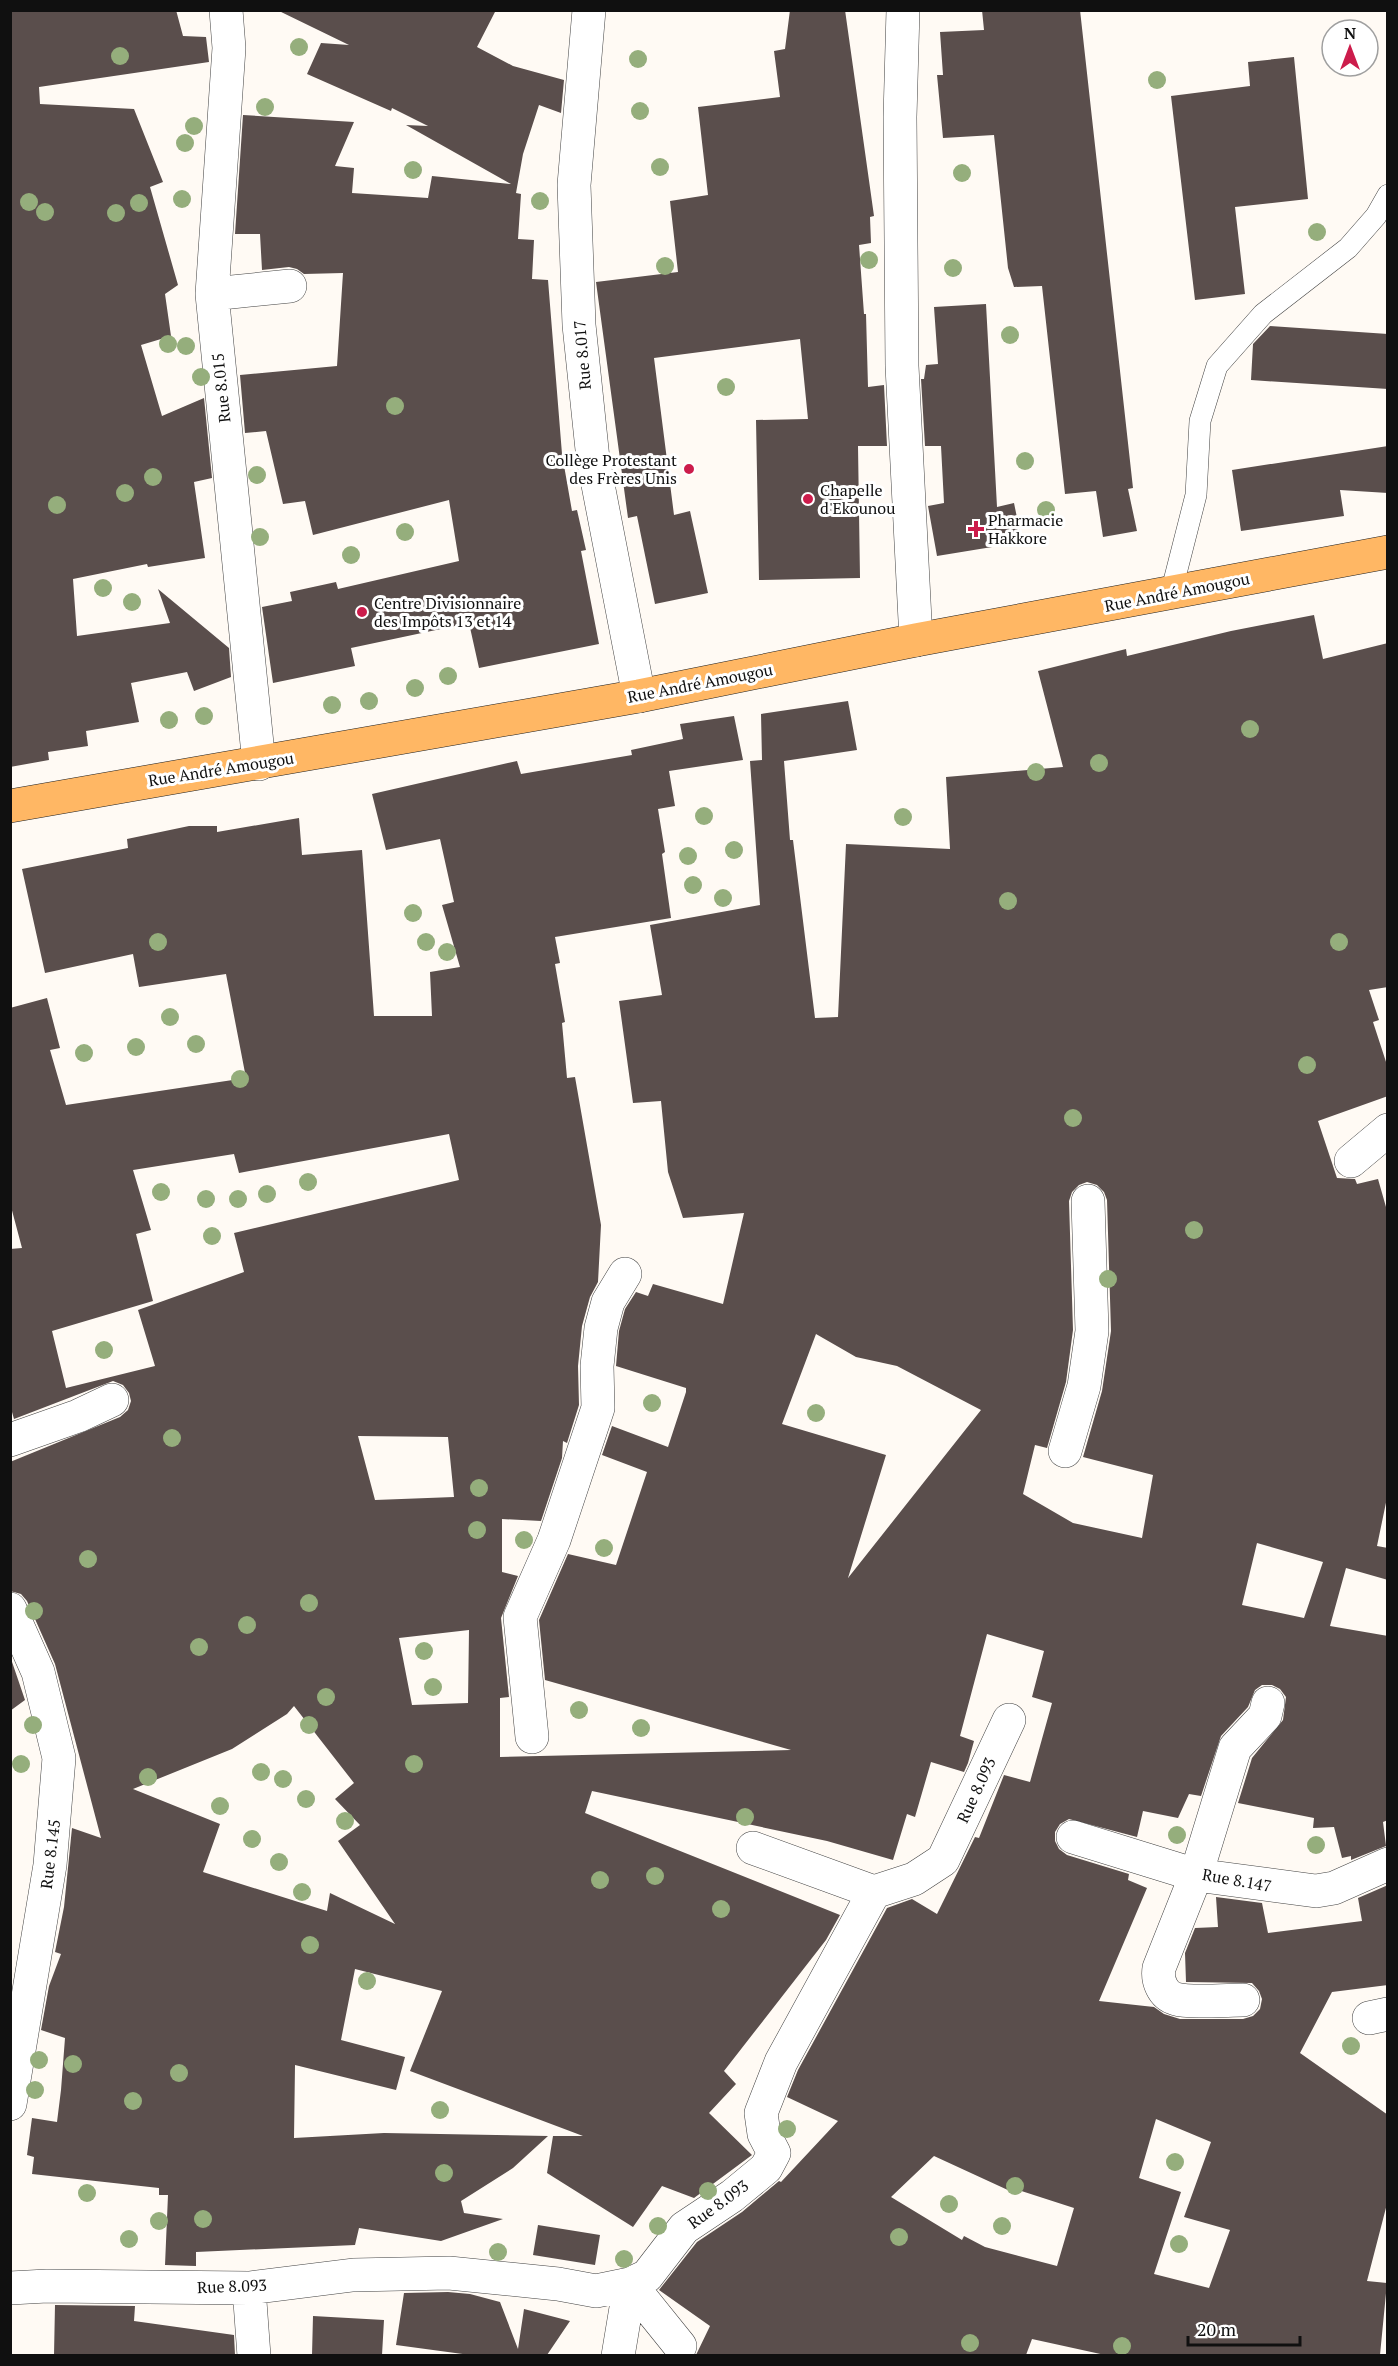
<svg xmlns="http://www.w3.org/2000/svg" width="1398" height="2366" font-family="'PT Serif',serif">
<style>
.building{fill:#5a4e4c;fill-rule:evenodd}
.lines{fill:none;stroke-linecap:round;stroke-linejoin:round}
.lane-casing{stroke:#434343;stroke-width:22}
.street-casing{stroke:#434343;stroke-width:34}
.primary-casing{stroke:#212121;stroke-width:34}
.lane{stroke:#fff;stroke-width:21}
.street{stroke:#fff;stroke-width:33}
.primary{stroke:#ffb764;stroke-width:33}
.tree{fill:#95ae7c}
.poi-dot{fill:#cc1c4b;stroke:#fff;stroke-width:2}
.labels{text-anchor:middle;stroke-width:6;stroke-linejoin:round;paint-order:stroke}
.street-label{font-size:16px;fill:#101010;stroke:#fff}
.poi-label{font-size:16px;fill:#101010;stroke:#fff;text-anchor:start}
</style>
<rect width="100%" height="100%" fill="#fffaf4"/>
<path class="building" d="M10,10h166l7,26 23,1 3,25 -170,25 1,17 94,5 29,73 -13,5 28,98 -13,9 6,42 -30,9 21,71 42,-18 8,80 -18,4 11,76 -57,9 -1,-3 -74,15 4,57 93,-13 -12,-34 71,59 2,29 -37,14 -7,-19 -56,11 8,39 -53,9 2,15 -40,6 1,8 -39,7z
M277,10h219l-19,37 36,19 51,14 -3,33 -22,-8 -16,49 -7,39 5,1 -3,45 16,1 -2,39 16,1 14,174 10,57 5,-1 9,40 -5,1 18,93 -120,24 -10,-45 -118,25 4,18 -82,17 -11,-76 30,-6 -2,-9 46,-10 2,7 121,-28 -10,-61 -136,35 -8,-34 -22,3 -17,-73 -21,2 -5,-58 97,-9 6,-93 -39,1 -7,-5 -8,-2 -27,3 -2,-36h-25l8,-119 111,7 -19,44 19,2 -2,25 76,5 4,-22 79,8 -105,-59 22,1 -36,-18 -1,3 -84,-37 14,-31 28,2z
M790,10h55l29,206 -4,1 1,26 -12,2 5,69h2l2,73 16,-2 3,61h-29l2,132 -101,2 -3,-160 52,-1 -8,-80 -146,19 20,157 16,-4 18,82 -53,11 -18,-88 -9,2 -32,-236 82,-10 -8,-71 38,-6 -10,-88 82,-10 -6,-46 11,-2z
M982,10h98l53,478 -5,1 9,42 -34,6 -7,-46 -31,3 -23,-208 -28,1 -6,-19 -14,-133 -51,3 -6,-63h6l-3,-43 44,-2z
M1294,57l14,142 -73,8 10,87 -50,6 -24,-204 79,-10 -2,-24z
M986,304l11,203 17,-4 8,39 -85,14 -9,-50 16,-3 -3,-57h-16l-4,-67h3l2,-14 12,-1 -4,-57z
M1270,326l118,8v55l-137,-9 2,-36z
M1388,446v47l-48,-3 4,26 -103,15 -9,-61z
M1314,615l9,44 65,-16v344l-19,3 10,30 -6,2 15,46v28l-70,25 19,57 18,1 2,5 21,-5 10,35v279l-11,53 11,2v32l-42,-12 -16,58 58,10v184l-5,2 3,24 -35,14v-4l-9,2 -8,-31 -21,1 1,-10 -76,-15 14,-45 31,-38 3,-23 -6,-8 -8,-4h-10l-7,5 -7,17 -27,29 -20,60 -12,-2 -11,24 -35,-7 -6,26 -68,-18 -9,5 -5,8v9l4,8 8,6 62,19 -1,6 19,8 -48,113 55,6 10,7 16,5h63l10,-3 7,-7 2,-10 -3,-8 -7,-8 -66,-1 -1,-29 10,-25 23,-1 -2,-30 46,6 6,30 94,-12 -4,-23 30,-13v100l-56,7 -32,61 88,62v85l-21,81 20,2 -7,72h-275l-73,-16 -6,16h-330l14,-29 -51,-36 38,-48 45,-30 37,-31 2,1 57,-61 -51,-24 11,-27 89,-162 25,-9 25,15 38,-77 4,1 25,-63 26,7 22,-79 -20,-6 12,-46 -57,-17 -27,102 14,5 -6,22 -4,9 -33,-10 -16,55 -8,-3 -14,46 -66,-19 -235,-50 -7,22 255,102 -14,25 -102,131 12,13 -27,29 43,42 -58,43 -32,-12 -29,41 -86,-54 6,-37h30l-173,-65 32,-80 -87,-22 -14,71 64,17 -9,33 -101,-25 -1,73 90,-5 164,3 -35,32 -52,33 3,12 39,6 -62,22 -82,-13 -4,17 -159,7v14l-31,-1 3,-70h-9v-7l-127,-14 2,-17 -7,-2 5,-37 25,4 4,-32 4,-52 -24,-8 8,-44 12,-32 -6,-2 9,-45 8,-79 29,10 -46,-174 -28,-63 -6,-7 -11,-3v-129l110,-45 8,-7 3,-9 -2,-8 -6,-8 -10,-4 -99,38 -4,-14v-156l12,-1 -12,-45v-195l37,-10 13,50 -10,2 16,55 180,-27 -20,-104 -87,13 -6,-33 -88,19 -23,-104 106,-21 -1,-9 62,-13h28v6l82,-14 3,37 60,-5 12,166h58l-2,-44 30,-5 -18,-62 12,-3 -14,-63 -54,11 -14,-56 145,-33 4,13 111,-19 -1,-5 52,-11 -3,-15 54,-8 9,44 -74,11 6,35 -17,3 7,43 -3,2 9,64 -116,19 5,26 -5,1 10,58 -3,1 5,55 8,-1 26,148 -3,57 -8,15 -8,29 -4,40 1,39 -12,38 -4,-2 -1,17 -21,63 -39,-2v53l16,4 -17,42 8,79 -9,1v59l291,-7 -246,-70 -6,-60 29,-66 48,11 31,-93 -45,-17 10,-29 56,21 18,-55v-4l-70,-22 3,-35 6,-22 11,-17 12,4 5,-12 70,20 21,-91 -61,5 -15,-46 -7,-71 -28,2 -14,-102 43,-6 -12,-70 110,-20 -10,-144 12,-1 -1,-46 87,-13 9,49 -73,11 6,79h3l22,178 23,-1 8,-173 104,5 -4,-72 117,-10 -25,-96 88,-22 1,7 104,-25zM449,1134l10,46 -225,53 10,39 -106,38 17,56 -89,22 -14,-57 101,-30 -17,-67 15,-4 -18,-60 101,-16 5,19zM1087,1182l10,3 7,7 3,8 4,131 -9,60 -19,66 70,18 -11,63 -69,-15 -50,-29 12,-49 12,3 19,-66 7,-52 -4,-129 3,-9 7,-7zM816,1334l40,23 41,9 84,44 -133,168 38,-123 -104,-31zM358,1436l90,1 6,60 -79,3zM1257,1543l66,19 -19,56 -62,-13zM469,1630l-1,73 -56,2 -13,-67zM294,1706l60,77 -19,16 25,26 -22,16 57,83 -65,-31 -3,18 -124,-39 17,-48 -87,-35 99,-40 55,-35zM1156,2119l55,23 -27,75 46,13 -21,58 -55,-14 27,-82 -42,-14zM934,2156l76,35 2,-3 62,20 -17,58 -72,-19 -21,-11 -2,4 -71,-43z
M10,1656l15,44 -15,11z
M538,2225l62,10 -5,30 -62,-10z
M448,2292l22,2 30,8 18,47 6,-40 46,12 -23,34h-77l-74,-10 8,-52z
M55,2305l80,1 -1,15 100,14 1,20h-181z
M313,2316l71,4 -2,35h-70z"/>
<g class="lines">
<defs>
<path id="lane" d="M1171,593l25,-98 4,-74 17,-55 46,-52 85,-66 28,-32 12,-21"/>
<path id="street" d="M226,10l3,38 -17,246 47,470
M589,10l-15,175 5,140 14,134 46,237
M903,10l-3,107 2,249 14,274
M212,294l78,-8
M1351,1161l37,-31
M10,1440l68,-24 34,-16
M1065,1451l19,-65 8,-55 -4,-130
M10,1609l28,63 21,86 -9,107 -40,239
M1268,1703l-3,13 -30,32 -39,127 120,16 18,-3 54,-24
M532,1737l-12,-120 34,-77 44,-132 -1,-42 4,-38 7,-26 17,-28
M1073,1837l123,38 -37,93c-2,12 3,27 17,31 13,4 52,1 67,1
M753,1848l121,44
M1369,2018l19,-4
M630,2284l50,62
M10,2288l37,-2 202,2 104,-13 96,-2 109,11 38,7 34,-7 17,-8 37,-48 48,-32 34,-28 8,-15 -10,-19 -3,-21 20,-51 93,-170 40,-13 29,-19 66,-140
M249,2288l5,68
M618,2356l12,-72"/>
<path id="primary" d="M10,806l629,-110 277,-56 472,-88"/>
</defs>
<use href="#lane" class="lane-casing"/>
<use href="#street" class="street-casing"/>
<use href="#primary" class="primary-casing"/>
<use href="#lane" class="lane"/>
<use href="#street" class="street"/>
<use href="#primary" class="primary"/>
</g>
<g class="tree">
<circle cx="299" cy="47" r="9"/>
<circle cx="120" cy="56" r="9"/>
<circle cx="638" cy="59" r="9"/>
<circle cx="1157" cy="80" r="9"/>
<circle cx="265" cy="107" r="9"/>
<circle cx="640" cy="111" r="9"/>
<circle cx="194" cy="126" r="9"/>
<circle cx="185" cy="143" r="9"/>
<circle cx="660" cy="167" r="9"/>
<circle cx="413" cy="170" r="9"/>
<circle cx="962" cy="173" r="9"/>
<circle cx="182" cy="199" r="9"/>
<circle cx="540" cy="201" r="9"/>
<circle cx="29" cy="202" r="9"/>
<circle cx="139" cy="203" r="9"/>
<circle cx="45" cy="212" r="9"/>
<circle cx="116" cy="213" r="9"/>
<circle cx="1317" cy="232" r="9"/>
<circle cx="869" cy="260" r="9"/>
<circle cx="665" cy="266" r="9"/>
<circle cx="953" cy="268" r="9"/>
<circle cx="1010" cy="335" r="9"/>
<circle cx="168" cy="344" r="9"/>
<circle cx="186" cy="346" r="9"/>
<circle cx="201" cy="377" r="9"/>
<circle cx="726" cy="387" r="9"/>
<circle cx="395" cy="406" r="9"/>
<circle cx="1025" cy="461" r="9"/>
<circle cx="257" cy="475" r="9"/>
<circle cx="153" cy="477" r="9"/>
<circle cx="125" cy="493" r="9"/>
<circle cx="57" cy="505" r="9"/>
<circle cx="1046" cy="510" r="9"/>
<circle cx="405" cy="532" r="9"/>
<circle cx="260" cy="537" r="9"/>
<circle cx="351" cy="555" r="9"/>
<circle cx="103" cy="588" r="9"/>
<circle cx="132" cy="602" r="9"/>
<circle cx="448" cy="676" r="9"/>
<circle cx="415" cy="688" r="9"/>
<circle cx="369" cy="701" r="9"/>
<circle cx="332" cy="705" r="9"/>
<circle cx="204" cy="716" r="9"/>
<circle cx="169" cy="720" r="9"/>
<circle cx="1250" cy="729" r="9"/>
<circle cx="1099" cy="763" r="9"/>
<circle cx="1036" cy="772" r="9"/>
<circle cx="704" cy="816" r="9"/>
<circle cx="903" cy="817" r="9"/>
<circle cx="734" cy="850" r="9"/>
<circle cx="688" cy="856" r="9"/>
<circle cx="693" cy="885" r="9"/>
<circle cx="723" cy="898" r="9"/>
<circle cx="1008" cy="901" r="9"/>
<circle cx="413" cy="913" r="9"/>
<circle cx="158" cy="942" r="9"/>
<circle cx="426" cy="942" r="9"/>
<circle cx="1339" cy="942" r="9"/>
<circle cx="447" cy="952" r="9"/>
<circle cx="170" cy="1017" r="9"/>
<circle cx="196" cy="1044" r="9"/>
<circle cx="136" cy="1047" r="9"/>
<circle cx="84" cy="1053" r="9"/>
<circle cx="1307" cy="1065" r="9"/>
<circle cx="240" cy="1079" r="9"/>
<circle cx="1073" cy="1118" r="9"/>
<circle cx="308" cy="1182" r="9"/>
<circle cx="161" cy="1192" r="9"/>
<circle cx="267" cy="1194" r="9"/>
<circle cx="206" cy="1199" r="9"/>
<circle cx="238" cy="1199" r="9"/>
<circle cx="1194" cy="1230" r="9"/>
<circle cx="212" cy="1236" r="9"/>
<circle cx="1108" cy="1279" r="9"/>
<circle cx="104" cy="1350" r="9"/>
<circle cx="652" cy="1403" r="9"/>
<circle cx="816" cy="1413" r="9"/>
<circle cx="172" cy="1438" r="9"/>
<circle cx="479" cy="1488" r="9"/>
<circle cx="477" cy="1530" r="9"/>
<circle cx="524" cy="1540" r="9"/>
<circle cx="604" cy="1548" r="9"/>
<circle cx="88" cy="1559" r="9"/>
<circle cx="309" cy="1603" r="9"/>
<circle cx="34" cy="1611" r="9"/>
<circle cx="247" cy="1625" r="9"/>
<circle cx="199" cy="1647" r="9"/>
<circle cx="424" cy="1651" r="9"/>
<circle cx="433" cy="1687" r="9"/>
<circle cx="326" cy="1697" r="9"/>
<circle cx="579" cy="1710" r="9"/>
<circle cx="33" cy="1725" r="9"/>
<circle cx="309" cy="1725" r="9"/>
<circle cx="641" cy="1728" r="9"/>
<circle cx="21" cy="1764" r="9"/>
<circle cx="414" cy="1764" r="9"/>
<circle cx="261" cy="1772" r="9"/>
<circle cx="148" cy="1777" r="9"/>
<circle cx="283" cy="1779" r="9"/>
<circle cx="306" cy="1799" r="9"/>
<circle cx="220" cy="1806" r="9"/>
<circle cx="745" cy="1817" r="9"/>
<circle cx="345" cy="1821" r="9"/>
<circle cx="1177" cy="1835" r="9"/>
<circle cx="252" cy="1839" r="9"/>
<circle cx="1316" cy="1845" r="9"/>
<circle cx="279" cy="1862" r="9"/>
<circle cx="655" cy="1876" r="9"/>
<circle cx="600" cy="1880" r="9"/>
<circle cx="302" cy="1892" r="9"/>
<circle cx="721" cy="1909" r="9"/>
<circle cx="310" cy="1945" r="9"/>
<circle cx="367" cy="1981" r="9"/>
<circle cx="1351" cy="2046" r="9"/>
<circle cx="39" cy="2060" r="9"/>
<circle cx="73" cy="2064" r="9"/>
<circle cx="179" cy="2073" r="9"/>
<circle cx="35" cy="2090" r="9"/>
<circle cx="133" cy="2101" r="9"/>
<circle cx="440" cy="2110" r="9"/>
<circle cx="787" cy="2129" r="9"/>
<circle cx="1175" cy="2162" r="9"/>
<circle cx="444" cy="2173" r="9"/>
<circle cx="1015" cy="2186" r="9"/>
<circle cx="708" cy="2191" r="9"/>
<circle cx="87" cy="2193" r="9"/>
<circle cx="949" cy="2204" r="9"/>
<circle cx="203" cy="2219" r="9"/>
<circle cx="159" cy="2221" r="9"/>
<circle cx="658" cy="2226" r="9"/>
<circle cx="1002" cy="2226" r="9"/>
<circle cx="899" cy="2237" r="9"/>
<circle cx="129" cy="2239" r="9"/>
<circle cx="1179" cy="2244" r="9"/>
<circle cx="498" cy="2252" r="9"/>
<circle cx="624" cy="2259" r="9"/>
<circle cx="970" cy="2343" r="9"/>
<circle cx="1122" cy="2346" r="9"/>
</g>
<g class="poi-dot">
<circle cx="689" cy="469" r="6"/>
<circle cx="808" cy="499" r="6"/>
<path d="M973 520h6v6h6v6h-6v6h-6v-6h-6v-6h6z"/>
<circle cx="362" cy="612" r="6"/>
</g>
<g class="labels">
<g class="street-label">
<text transform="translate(582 355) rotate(-95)" y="6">Rue 8.017</text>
<text transform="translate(221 388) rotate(-96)" y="6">Rue 8.015</text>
<text transform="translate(1177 592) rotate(-11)" y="6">Rue André Amougou</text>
<text transform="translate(700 683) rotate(-11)" y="6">Rue André Amougou</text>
<text transform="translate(221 769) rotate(-9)" y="6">Rue André Amougou</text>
<text transform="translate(976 1790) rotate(-65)" y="6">Rue 8.093</text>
<text transform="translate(50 1854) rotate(-83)" y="6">Rue 8.145</text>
<text transform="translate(1237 1880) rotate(10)" y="6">Rue 8.147</text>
<text transform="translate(718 2204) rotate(-36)" y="6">Rue 8.093</text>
<text transform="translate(232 2286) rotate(-2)" y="6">Rue 8.093</text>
</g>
<g class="poi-label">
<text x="677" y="466" text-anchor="end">Collège Protestant<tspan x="677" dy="18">des Frères Unis</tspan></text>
<text x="820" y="496">Chapelle<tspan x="820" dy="18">d'Ekounou</tspan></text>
<text x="988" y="526">Pharmacie<tspan x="988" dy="18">Hakkore</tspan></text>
<text x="374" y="609">Centre Divisionnaire<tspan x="374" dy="18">des Impôts 13 et 14</tspan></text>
</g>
</g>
<rect width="1398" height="2366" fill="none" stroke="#101010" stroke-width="24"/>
<g transform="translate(1350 48)"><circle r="28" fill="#ffffff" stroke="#9f9f9f" stroke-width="1.5"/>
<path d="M0-4.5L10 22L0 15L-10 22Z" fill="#cc1c4b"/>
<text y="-9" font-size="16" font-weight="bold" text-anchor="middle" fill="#101010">N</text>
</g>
<path d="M1188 2336v9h112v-9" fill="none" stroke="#101010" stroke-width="3"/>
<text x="1197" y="2336" font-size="18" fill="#101010" stroke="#ffffff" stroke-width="4.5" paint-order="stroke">20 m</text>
</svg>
